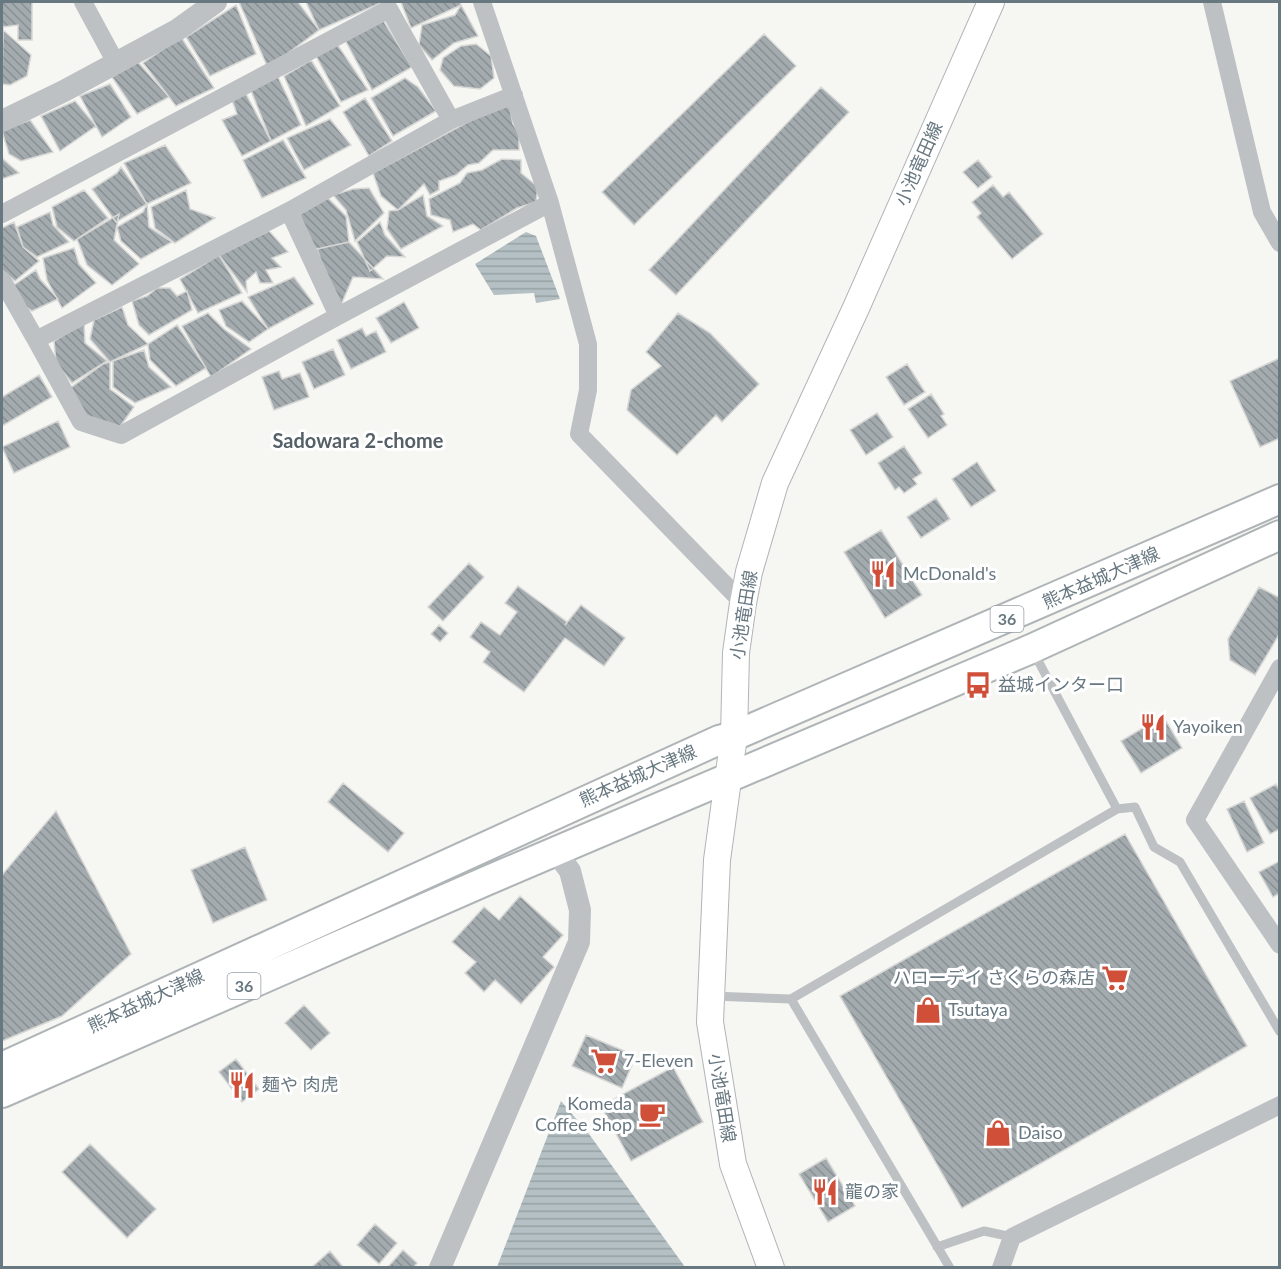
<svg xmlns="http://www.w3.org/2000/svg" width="1281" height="1269" font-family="Lato,'Noto Sans JP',sans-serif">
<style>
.water{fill:url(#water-rules)}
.building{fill:url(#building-back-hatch);stroke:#d7d7d5;stroke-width:1.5}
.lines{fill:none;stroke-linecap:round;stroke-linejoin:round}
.secondary-casing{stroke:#b0b5b9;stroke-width:28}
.primary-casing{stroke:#afb4b7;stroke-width:32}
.service{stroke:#bdc1c4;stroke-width:9}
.minor{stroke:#bdc1c4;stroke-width:18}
.tertiary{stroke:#bdc1c4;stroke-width:22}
.secondary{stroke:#fff;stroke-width:26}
.primary{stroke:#fff;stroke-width:28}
.labels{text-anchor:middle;stroke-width:6;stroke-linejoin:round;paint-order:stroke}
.shield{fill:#fff;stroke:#95a0a7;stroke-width:1.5}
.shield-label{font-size:16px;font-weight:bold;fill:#687881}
.street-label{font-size:18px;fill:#687881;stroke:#fff}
.poi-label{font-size:18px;fill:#687881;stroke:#fff;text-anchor:start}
.neighbourhood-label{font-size:20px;font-weight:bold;fill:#556067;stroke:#fff}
</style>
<defs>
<pattern id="water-rules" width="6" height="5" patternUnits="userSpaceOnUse" patternTransform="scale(1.5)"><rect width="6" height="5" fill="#b4c0c3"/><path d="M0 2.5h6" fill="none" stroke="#96a1a4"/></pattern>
<pattern id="building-back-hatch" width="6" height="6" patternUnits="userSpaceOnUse" patternTransform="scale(1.5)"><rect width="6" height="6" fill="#a3abaf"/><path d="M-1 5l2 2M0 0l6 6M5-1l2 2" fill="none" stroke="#899094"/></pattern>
</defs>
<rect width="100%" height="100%" fill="#f6f6f3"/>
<path class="water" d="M526,232l10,4 24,63 -24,4 -2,-10 -40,2 -19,-31z
M561,1101l28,33 96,133h-188z"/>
<path class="building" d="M2,2h30v38h-14v-15l-15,2v14h-1z
M239,2h59l21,28 -51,38z
M306,2h77l-64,28z
M401,2h59l1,3 -50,23z
M236,5l20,49 -46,22 -24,-39z
M461,5l17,31 -24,7 -22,17 -13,-15 3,-20 33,-10z
M383,20l29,47 -40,23 -27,-50z
M3,30l28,25 -4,21 -17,9 -8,-1z
M764,34l32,32 -162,159 -32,-33z
M181,37l33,51 -38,18 -33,-43z
M337,44l31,46 -27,12 -25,-46z
M476,44l15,12 3,22 -14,11 -26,-3 -14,-16 3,-12 18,-12z
M311,60l29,46 -34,20 -22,-50z
M138,62l31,35 -32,17 -25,-37z
M278,77l23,48 -30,16 -21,-53z
M405,78l13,9 18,24 -43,25 -22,-38z
M110,84l21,33 -29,20 -22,-41z
M821,87l28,25 -173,183 -27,-25z
M246,94l25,47 -29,15 -20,-36 15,-6 -5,-14z
M365,98l27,43 -23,15 -26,-44z
M75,101l21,25 -36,25 -19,-35z
M505,102l5,7 3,15 6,9v17h-26l-14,13 -11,2 -12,10 -17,6v9l-9,5 -6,-11 -26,26 -17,-14 -8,-23z
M330,119l21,26 -47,25 -17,-32z
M30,120l23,32 -32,9 -12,-7 -7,-23z
M283,140l23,38 -44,20 -19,-38z
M165,145l26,38 -44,21 -23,-41z
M2,155l1,4 16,14 -17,6z
M502,159l19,1v13l17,14 -2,15 -19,6 -36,22 -8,-6 -20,8 -3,-12 -19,-5 -2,-16 31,-16 7,-10 15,-3z
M978,160l14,17 -14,11 -15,-16z
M121,167l26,37 -31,18 -24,-33 25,-16z
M993,185l10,12 6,-5 34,42 -31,25 -35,-42 4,-4 -9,-11z
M369,188l15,25 -29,28 -9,-31 -13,-15 20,-6z
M84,190l24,28 -34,23 -17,-14 -5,-20z
M186,190l4,19 25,9 -40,25 -20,-15 -4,-21z
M423,195l4,21 16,10 -42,23 -14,-20 2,-18 9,-1z
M328,198l18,18 3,26 -32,7 -10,-8 -7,-27z
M147,204l2,23 23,15 -31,17 -20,-18 -4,-14 26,-15z
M50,212l3,13 16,17 -32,15 -14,-10 -6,-20z
M119,214l-5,26 25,24 -27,21 -25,-20 -10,-26z
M14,222l9,25 16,14 -24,20 -13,-11v-42z
M380,222l5,13 20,22 -18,-1 -17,15 -13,-29z
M269,231l19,21 -16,6 9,9 -15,3 7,13h-13l-4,-11 -10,9 1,11 -28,-37z
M349,242l34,37 -30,-2 -12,28 -11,-18 -13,-38z
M74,248l5,16 17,19 -34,25 -15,-28 -4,-22z
M219,255l23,38 -44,20 -18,-34z
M36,270l4,9 18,20 -26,12 -15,-12 -3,-14z
M294,277l20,27 -46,25 -20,-32z
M157,288h13l7,8 10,-5 5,19 -43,25 -10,-10 -7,-24 15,-5z
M242,301l26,28 -19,13 -23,-16 -7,-16z
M404,302l15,26 -28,15 -15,-25z
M122,307l6,18 20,19 -38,18 -20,-23 4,-19z
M208,313l16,16 27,20 -40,28 -29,-51z
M678,313l32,20 49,51 -37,38 -6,-7 -39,40 -50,-45 4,-20 30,-24 -15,-14z
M84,323l1,20 22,18 -35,22 -16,-20 -2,-22z
M177,325l29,43 -30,18 -26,-26 -2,-16z
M362,328l4,8 10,-5 10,21 -35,17 -14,-29z
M333,349l12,26 -31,14 -12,-27z
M144,350l5,17 22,20 -36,16 -22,-16v-26z
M1280,358v80l-20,9 -30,-66z
M110,362v27l24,18 -15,21 -35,-13 -19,-23 38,-28z
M907,364l18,28 -21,13 -18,-28z
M279,371l3,8 18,-6 9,24 -35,13 -12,-33z
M39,375l13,22 -50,29v-29z
M931,394l13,20 -3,2 6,9 -19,13 -20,-29z
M877,413l16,24 -27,18 -16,-25z
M58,421l12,26 -56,26 -12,-26z
M904,446l18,27 -9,6 4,5 -13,9 -5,-6 -4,3 -17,-27z
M977,462l19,29 -25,16 -19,-28z
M936,498l14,21 -29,19 -14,-21z
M881,530l41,65 -37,23 -41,-66z
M469,563l15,14 -41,44 -15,-14z
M518,586l49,36 -2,3 16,-20 44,33 -21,28 -39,-28 -41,54 -41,-30 7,-10 -20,-15 11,-15 19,13 17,-23 -12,-9z
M1259,587l21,11v35l-25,42 -25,-15 -2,-21z
M439,625l9,8 -8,9 -9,-8z
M1163,716l19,32 -41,25 -20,-32z
M343,783l61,50 -16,19 -60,-50z
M1276,784l4,7v38l-10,5 -20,-36z
M1244,801l20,42 -17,9 -20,-43z
M56,811l75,143 -69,62 -60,25v-166z
M1125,834l122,212 -285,162 -122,-212z
M245,847l22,53 -54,23 -22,-53z
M1280,861v32l-7,4 -14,-25z
M520,896l43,39 -20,22 11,10 -33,37 -26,-24 -11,12 -19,-19 11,-11 -24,-20 32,-35 15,13z
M304,1005l26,28 -19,17 -26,-27z
M586,1035l50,21 -14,32 -50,-22z
M236,1059l23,30 -17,13 -23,-30z
M673,1067l30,55 -72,39 -30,-55z
M90,1144l66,65 -29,29 -65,-66z
M826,1158l29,48 -27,16 -29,-48z
M375,1224l22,19 -18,21 -22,-19z
M403,1250l14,13 -4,5h-26z
M330,1251l14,17h-33z"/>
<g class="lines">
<defs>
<path id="secondary" d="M771,1268l-38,-104 -23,-142 7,-162 17,-124 2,-83 7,-50 6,-31 26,-89 81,-175 135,-306"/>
<path id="primary" d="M2,1067l717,-327 15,-4 546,-237
M2,1093l484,-212 545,-232 249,-114"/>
</defs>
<use href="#secondary" class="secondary-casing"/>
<use href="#primary" class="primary-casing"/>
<path class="service" d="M1034,653l83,156 18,-2 19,40 26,15 100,170
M712,996l79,3 326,-190
M791,999l159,269
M937,1247l47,-16 28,6"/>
<path class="minor" d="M83,2l33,61
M482,2l68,201 38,141v46l-9,44 164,169
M1212,2l50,210 18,31
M289,211l49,105
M2,214l387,-205 62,111
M2,280l34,60 253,-129 162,-91 63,-25
M36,340l45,82 40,13 217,-119 212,-113
M1280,668l-85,152 85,125
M1001,1268l11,-31 268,-132"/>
<path class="tertiary" d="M2,121l62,-30 113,-61 39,-28
M440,1268l139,-326 1,-32 -10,-39 -14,-19"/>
<use href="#secondary" class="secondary"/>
<use href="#primary" class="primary"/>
</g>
<defs>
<symbol id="restaurant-bare" viewBox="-9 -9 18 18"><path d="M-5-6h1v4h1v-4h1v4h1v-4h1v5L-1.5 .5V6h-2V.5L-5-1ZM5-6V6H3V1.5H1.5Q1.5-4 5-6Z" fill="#d04f39" stroke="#fff" stroke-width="2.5" paint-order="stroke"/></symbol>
<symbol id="bus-bare" viewBox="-9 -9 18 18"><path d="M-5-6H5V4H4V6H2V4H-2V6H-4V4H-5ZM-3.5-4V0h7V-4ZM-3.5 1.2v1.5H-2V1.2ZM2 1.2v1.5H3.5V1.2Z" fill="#d04f39" stroke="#fff" stroke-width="2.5" paint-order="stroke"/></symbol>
<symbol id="supermarket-bare" viewBox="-9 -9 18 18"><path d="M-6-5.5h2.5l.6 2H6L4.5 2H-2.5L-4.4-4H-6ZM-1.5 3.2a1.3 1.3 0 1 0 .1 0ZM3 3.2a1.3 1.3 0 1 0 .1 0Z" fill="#d04f39" stroke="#fff" stroke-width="2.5" paint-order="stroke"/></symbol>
<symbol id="shop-bare" viewBox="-9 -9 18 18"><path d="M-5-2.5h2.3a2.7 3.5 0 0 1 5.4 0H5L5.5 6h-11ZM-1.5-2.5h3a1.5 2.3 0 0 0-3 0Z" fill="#d04f39" stroke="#fff" stroke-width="2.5" paint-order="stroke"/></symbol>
<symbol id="cafe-bare" viewBox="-9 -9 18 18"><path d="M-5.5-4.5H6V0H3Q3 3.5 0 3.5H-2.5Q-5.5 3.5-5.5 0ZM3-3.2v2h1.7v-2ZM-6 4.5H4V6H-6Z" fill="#d04f39" stroke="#fff" stroke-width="2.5" paint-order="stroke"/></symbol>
</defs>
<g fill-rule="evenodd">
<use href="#restaurant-bare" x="864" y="555" width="38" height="38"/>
<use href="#bus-bare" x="959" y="666" width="38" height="38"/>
<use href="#restaurant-bare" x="1134" y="708" width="38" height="38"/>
<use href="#supermarket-bare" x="1096" y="959" width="38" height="38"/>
<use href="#shop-bare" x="909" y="991" width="38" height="38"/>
<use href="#supermarket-bare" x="585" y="1042" width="38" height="38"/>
<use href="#restaurant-bare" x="223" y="1066" width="38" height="38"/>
<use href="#cafe-bare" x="633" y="1095" width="38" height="38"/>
<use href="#shop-bare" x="979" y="1114" width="38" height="38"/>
<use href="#restaurant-bare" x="806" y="1173" width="38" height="38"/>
</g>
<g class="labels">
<g class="shield">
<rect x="990.5" y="606" width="33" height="26" rx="4.5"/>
<rect x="227.5" y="973" width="33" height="26" rx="4.5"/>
</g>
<g class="shield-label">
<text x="1007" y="625">36</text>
<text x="244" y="992">36</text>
</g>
<g class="street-label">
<text transform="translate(919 164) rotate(-66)" y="6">小池竜田線</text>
<text transform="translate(1101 578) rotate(-24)" y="6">熊本益城大津線</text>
<text transform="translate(744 615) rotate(-81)" y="6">小池竜田線</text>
<text transform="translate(638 776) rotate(-24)" y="6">熊本益城大津線</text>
<text transform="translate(146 1001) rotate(-25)" y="6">熊本益城大津線</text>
<text transform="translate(722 1098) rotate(81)" y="6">小池竜田線</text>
</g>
<g class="poi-label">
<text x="903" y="580">McDonald's</text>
<text x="998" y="691">益城インター口</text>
<text x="1173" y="733">Yayoiken</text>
<text x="1095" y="984" text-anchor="end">ハローデイ さくらの森店</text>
<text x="948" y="1016">Tsutaya</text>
<text x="624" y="1067">7-Eleven</text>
<text x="262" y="1091">麺や 肉虎</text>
<text x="632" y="1110" text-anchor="end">Komeda<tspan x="632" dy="21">Coffee Shop</tspan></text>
<text x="1018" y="1139">Daiso</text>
<text x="845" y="1198">龍の家</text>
</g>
<g class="neighbourhood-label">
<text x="358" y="448">Sadowara 2-chome</text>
</g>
</g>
<rect width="1281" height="1269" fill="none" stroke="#687881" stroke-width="6"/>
</svg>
